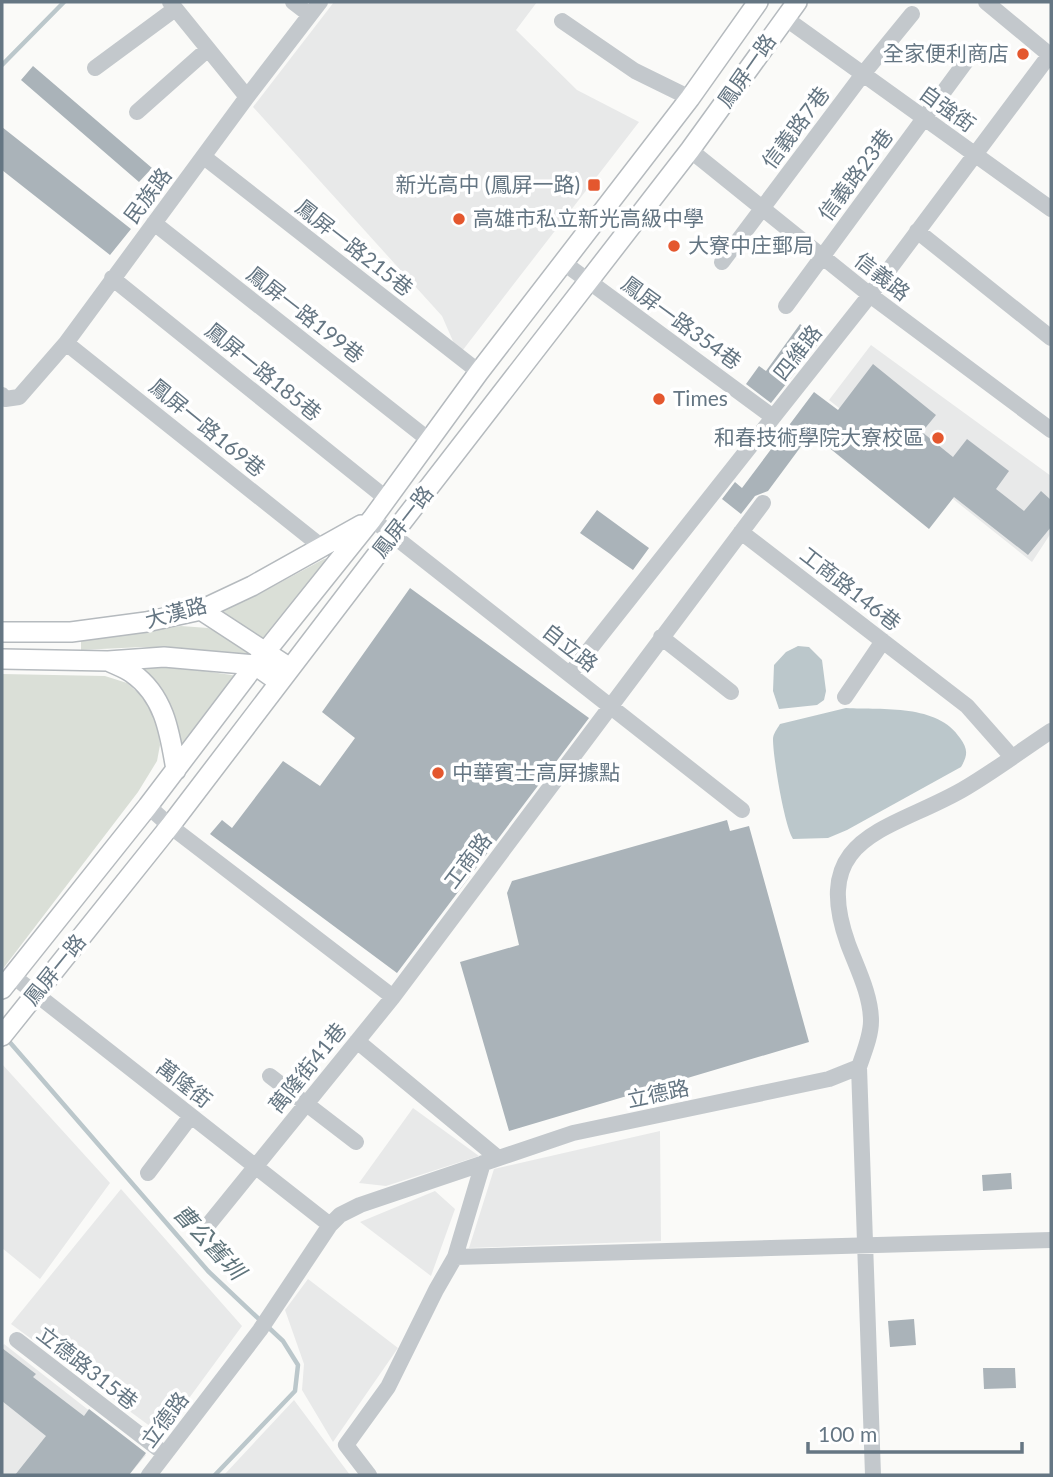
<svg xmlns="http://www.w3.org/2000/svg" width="1053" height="1477" font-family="Lato,'Noto Sans TC',sans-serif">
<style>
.built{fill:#e8e9e9}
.green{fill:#dadfd7}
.water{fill:#bbc7cb}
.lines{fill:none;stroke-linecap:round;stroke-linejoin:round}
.stream{stroke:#bbc7cb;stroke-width:4.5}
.building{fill:#aab3b9}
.major-casing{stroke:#b5babe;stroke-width:22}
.minor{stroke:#c3c8cc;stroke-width:16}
.major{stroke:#fff;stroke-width:19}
.poi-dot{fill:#e4572e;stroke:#fff;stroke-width:2.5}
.labels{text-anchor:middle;stroke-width:7;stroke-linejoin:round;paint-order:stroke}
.poi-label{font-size:21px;fill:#657683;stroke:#fff;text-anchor:start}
.street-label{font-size:21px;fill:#657683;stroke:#fff}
.water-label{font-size:23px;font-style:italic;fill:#60757c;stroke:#fff}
</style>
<rect width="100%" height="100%" fill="#fafaf8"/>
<path class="built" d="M334,2h203l-21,28 61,60 62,32 -180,233 -17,-39 -189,-209z
M871,345l180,131v57l-19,29 -203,-162z
M2,1064l108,119 -70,96 -38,-31z
M413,1108l66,48 -93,30 -27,-3z
M660,1131l1,110 -192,7 25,-79z
M121,1189l121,137 -80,109 -151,-111z
M435,1191l20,18 -24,67 -71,-54z
M308,1279l90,69 -65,94 -31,-52 2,-26 -19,-54z
M4,1344l142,111 -17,20h-127v-128z
M294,1400l56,75h-126z"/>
<path class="green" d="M333,557l-66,82 -7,-1 -40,-28v-2l39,-14 65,-35z
M181,626l27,2 48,23 -6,8 -79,-11 -29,-1 -61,3v-9z
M134,666l44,1 60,9 -58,77z
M2,674l103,2 22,7 20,18 11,24 2,20 -3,16 -19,31 -136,178z"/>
<path class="water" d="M798,646l11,1 13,13 4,31 -2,9 -7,5 -38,4 -6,-18 1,-26 12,-13z
M846,708c37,2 92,-4 114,30 8,11 8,17 1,29l-114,63 -19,8 -35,1c-9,-15 -20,-82 -20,-100 0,-5 4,-10 7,-15z"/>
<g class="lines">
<path class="stream" d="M2,65l62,-63
M7,1039l201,232 53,50
M215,1475l80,-84 3,-26 -15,-24 -15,-14"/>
</g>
<path class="building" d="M33,66l119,102 -13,14 -118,-102z
M2,127l129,102 -21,26 -108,-85z
M800,324l21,16 -50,63 -25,-19 13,-18 7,5z
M873,364l63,51 -14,17 31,25 14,-18 42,32 -13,18 28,22 17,-20 10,9v27l-23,28 -74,-58 -25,32 -118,-96 -43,58 -13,5 -14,18 -19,-15 13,-17 7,6 72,-96 24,18z
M597,510l52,38 -16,22 -53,-37z
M410,588l179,130 -192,255 -187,-139 12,-14 10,8 51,-67 37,25 35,-48 -33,-26z
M727,820l3,11 19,-5 60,216 -300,89 -49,-169 59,-17 -12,-52 5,-12z
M1011,1173l1,16 -29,2 -1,-16z
M914,1319l2,26 -26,2 -2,-26z
M2,1348l34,26 -3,3 51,39 5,-7 57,44 -17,22h-114l31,-39 -44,-35z
M983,1368h32l1,20 -32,1z"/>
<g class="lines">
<defs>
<path id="major" d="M201,610l89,58
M2,632h69l75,-10 55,-12 51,-24 109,-61
M2,659l106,2 56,-4 91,8 24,17
M108,661c8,4 17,7 24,12 33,23 38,61 44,97
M2,989l146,-183 107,-141 117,-146 107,-147 211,-274 68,-96
M2,1036l168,-210 222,-291 298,-385 107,-148"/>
</defs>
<use href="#major" class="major-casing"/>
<path class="minor" d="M170,2l77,95
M293,2l17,13
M986,2l65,54
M785,18l266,191
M562,21l73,50 55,27
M95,68l80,-59
M137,112l71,-63
M690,150l180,145 181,135
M204,157l275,215
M154,223l275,217
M917,231l134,107
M722,262l141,-188 49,-60
M564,263l209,154
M112,278l275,221
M786,306l181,-246
M66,343l256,204
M2,395l3,4 14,-2 47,-54 181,-246 73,-95
M372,519l370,291
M741,532l226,174 45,51
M661,637l70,55
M570,674l300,-379 181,-242
M845,697l38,-56
M148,806l22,20 223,171 370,-494
M13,976l317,249
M357,1041l141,117
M859,1067l14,408
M270,1076l86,66
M148,1173l43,-57
M204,1230l189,-233
M455,1257l596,-17
M17,1340l148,114
M149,1475l111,-145 70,-105 10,-10 20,-10 213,-72 256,-54 30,-12c5,-15 12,-31 12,-46 0,-26 -14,-53 -23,-77 -39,-109 42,-113 114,-154 31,-18 60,-40 89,-59
M369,1475l-23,-30 42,-58 48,-97 19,-33 28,-94"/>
<use href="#major" class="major"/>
</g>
<g class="poi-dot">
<circle cx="1023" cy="54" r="7"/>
<rect x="587" y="178" width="14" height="14" rx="3.5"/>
<circle cx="459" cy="219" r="7"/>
<circle cx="674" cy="246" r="7"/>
<circle cx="659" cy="399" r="7"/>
<circle cx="938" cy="438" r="7"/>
<circle cx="438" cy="773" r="7"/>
</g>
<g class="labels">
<g class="poi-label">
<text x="1009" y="61" text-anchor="end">全家便利商店</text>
<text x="580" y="192" text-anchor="end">新光高中 (鳳屏一路)</text>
<text x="473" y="226">高雄市私立新光高級中學</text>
<text x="688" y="253">大寮中庄郵局</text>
<text x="673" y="406">Times</text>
<text x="924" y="445" text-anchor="end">和春技術學院大寮校區</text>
<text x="452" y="780">中華賓士高屏據點</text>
</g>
<g class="street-label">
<text transform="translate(747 71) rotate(-55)" y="7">鳳屏一路</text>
<text transform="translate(947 109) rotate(36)" y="7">自強街</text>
<text transform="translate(796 128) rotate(-53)" y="7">信義路7巷</text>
<text transform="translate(856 175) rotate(-53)" y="7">信義路23巷</text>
<text transform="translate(148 196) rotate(-53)" y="7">民族路</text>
<text transform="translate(354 248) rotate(38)" y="7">鳳屏一路215巷</text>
<text transform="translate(882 277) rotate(38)" y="7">信義路</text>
<text transform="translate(305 315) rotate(38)" y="7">鳳屏一路199巷</text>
<text transform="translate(681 323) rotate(36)" y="7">鳳屏一路354巷</text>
<text transform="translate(798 353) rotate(-52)" y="7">四維路</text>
<text transform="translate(263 372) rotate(39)" y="7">鳳屏一路185巷</text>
<text transform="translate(207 428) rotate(39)" y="7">鳳屏一路169巷</text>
<text transform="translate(403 522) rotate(-52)" y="7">鳳屏一路</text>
<text transform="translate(850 589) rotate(38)" y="7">工商路146巷</text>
<text transform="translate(176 613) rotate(-15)" y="7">大漢路</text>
<text transform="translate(570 648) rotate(38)" y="7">自立路</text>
<text transform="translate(468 861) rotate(-53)" y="7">工商路</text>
<text transform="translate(55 970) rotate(-51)" y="7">鳳屏一路</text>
<text transform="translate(308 1068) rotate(-51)" y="7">萬隆街41巷</text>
<text transform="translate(184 1084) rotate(38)" y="7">萬隆街</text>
<text transform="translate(658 1094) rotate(-12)" y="7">立德路</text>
<text transform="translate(87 1368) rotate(38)" y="7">立德路315巷</text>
<text transform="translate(165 1420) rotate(-53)" y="7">立德路</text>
</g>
<g class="water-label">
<text transform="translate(209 1242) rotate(47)" y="8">曹公舊圳</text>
</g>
</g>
<rect width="1053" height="1477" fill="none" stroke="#657683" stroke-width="7"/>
<path d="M808 1442v10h214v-10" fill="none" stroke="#657683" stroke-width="3.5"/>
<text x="818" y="1442" font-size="21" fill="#657683" stroke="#ffffff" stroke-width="5" paint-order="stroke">100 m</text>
</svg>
